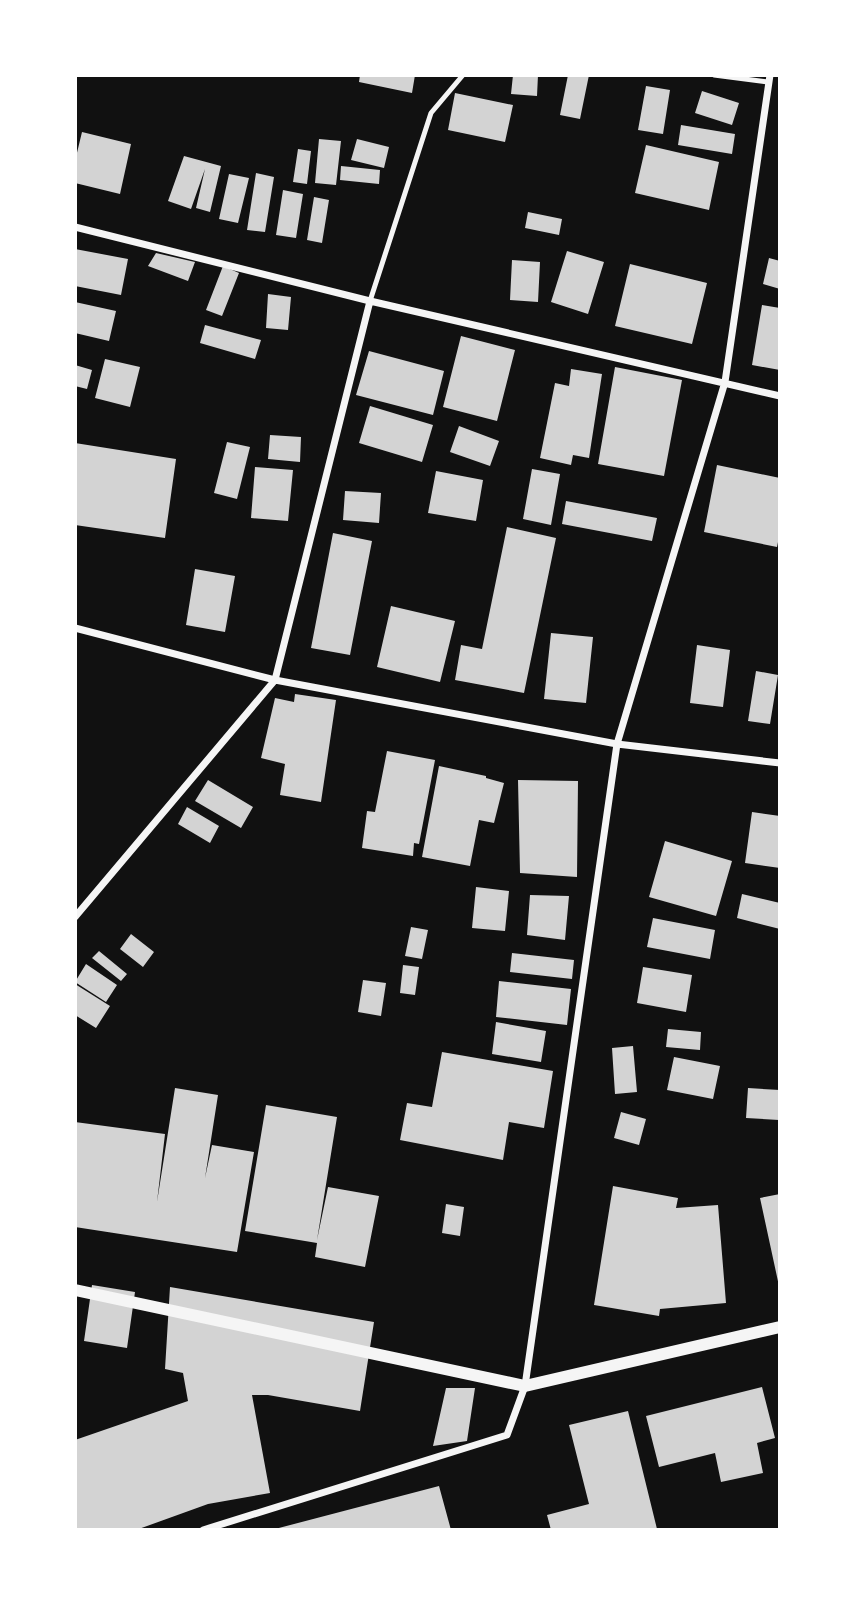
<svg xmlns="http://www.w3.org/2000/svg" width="855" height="1605" font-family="'Space Grotesk',sans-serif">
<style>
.building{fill:#d3d3d3}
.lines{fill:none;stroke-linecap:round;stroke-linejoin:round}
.service{stroke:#f5f5f5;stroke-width:5}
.minor{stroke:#f5f5f5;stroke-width:7}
.tertiary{stroke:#f5f5f5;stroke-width:12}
</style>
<rect width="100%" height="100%" fill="#111"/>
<path class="building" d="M360,75h55l-3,18 -53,-11z
M513,75h25l-1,21 -26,-2z
M568,75h21l-9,44 -20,-4z
M646,86l24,4 -7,44 -25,-4z
M702,91l37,12 -7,22 -37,-12z
M455,93l58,12 -8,37 -57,-12z
M681,125l54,9 -3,20 -54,-9z
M82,132l49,12 -11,50 -45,-11v-22z
M319,139l22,2 -5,44 -21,-2z
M357,139l32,8 -5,21 -33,-8z
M646,145l73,17 -10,48 -74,-17z
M298,149l13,2 -4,33 -14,-2z
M184,156l37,10 -11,46 -14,-4 9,-39 -14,40 -23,-8z
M341,166l39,4 -1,14 -39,-4z
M256,173l18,4 -9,55 -18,-2z
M229,174l20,4 -11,45 -19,-4z
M283,190l20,4 -7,44 -20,-3z
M314,197l15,3 -7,43 -15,-3z
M528,212l34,7 -3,16 -34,-7z
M75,249l53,10 -7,36 -46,-9z
M567,251l37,11 -16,52 -37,-12z
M156,253l39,9 -7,19 -40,-15z
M769,258l11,3v28l-17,-5z
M512,260l28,2 -2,40 -28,-2z
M630,264l77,19 -15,61 -77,-18z
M223,266l16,7 -17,43 -16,-6z
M268,294l23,3 -3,33 -22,-2z
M75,302l41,9 -7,30 -34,-8z
M762,305l18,3v62l-28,-5z
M205,325l56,15 -6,19 -55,-16z
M461,336l54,14 -18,71 -54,-14z
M369,351l75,20 -11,44 -77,-20z
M105,359l35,8 -10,40 -35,-9z
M75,365l17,5 -5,19 -12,-3z
M615,367l67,13 -18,96 -66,-12z
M571,369l31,5 -13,84 -16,-3 -2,10 -31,-7 15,-75 14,3z
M370,406l63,19 -11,37 -63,-19z
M459,426l40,15 -9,25 -40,-14z
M270,435l31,2 -1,25 -32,-3z
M227,442l23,5 -13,52 -23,-6z
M75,443l101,16 -11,79 -90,-13z
M717,465l63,13v54l-3,15 -73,-15z
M255,467l38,3 -5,51 -37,-3z
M532,469l28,5 -9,51 -28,-6z
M436,471l47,9 -7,41 -48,-8z
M345,491l36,2 -2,30 -36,-3z
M566,501l91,17 -5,23 -90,-17z
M507,527l49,11 -32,155 -69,-13 6,-35 21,4z
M333,533l39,8 -22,114 -39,-7z
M195,569l40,7 -10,56 -39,-7z
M391,606l64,15 -15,61 -63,-15z
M551,633l42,4 -7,66 -42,-4z
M697,645l33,5 -7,57 -33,-4z
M756,671l22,4 -8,49 -22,-3z
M295,694l41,6 -15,102 -41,-7 5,-31 -24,-6 14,-60 19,4z
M387,751l48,9 -16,84 -5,-1 -1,13 -51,-8 5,-37 8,1z
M439,766l47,10v2l18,5 -10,40 -15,-3 -9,46 -48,-9z
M208,780l45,27 -12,21 -46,-27z
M518,780l60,1 -1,96 -57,-4z
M187,807l32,19 -9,17 -32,-19z
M752,812l28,4v52l-35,-5z
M665,841l67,20 -16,55 -67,-19z
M476,887l33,4 -4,40 -33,-3z
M742,894l38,9v26l-43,-11z
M530,895l39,1 -4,44 -38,-5z
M653,918l62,12 -5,29 -63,-12z
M411,927l17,3 -6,29 -17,-3z
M131,934l23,18 -11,15 -23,-18z
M99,951l28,23 -6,7 -29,-23z
M512,953l62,7 -2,19 -62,-7z
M86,964l31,21 -11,17 -31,-20z
M403,965l16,2 -4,28 -15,-2z
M643,967l49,8 -6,37 -49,-9z
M363,980l23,3 -5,33 -23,-4z
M499,981l72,8 -4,36 -71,-8z
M75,984l35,22 -14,22 -21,-13z
M496,1022l50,9 -5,31 -49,-8z
M668,1029l33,3 -1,18 -34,-3z
M633,1046l4,46 -22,2 -3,-46z
M442,1052l111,19 -9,57 -35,-6 -6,38 -103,-20 7,-37 25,4z
M674,1057l46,9 -7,33 -46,-9z
M175,1088l43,7 -13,83 7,-33 42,7 -17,100 -162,-25v-105l90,12 -8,68z
M748,1088l32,2 -1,30 -33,-2z
M266,1105l71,12 -20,123 11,-53 51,9 -14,71 -50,-10 2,-14 -72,-12z
M621,1112l25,7 -7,26 -25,-7z
M613,1186l65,12 -2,10 42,-3 8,98 -66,6 -1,7 -65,-11z
M780,1194v92h-1l-19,-88z
M446,1204l18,3 -4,29 -18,-3z
M92,1285l43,7 -8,56 -43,-7z
M170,1287l204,35 -14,89 -92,-16h-16l18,98 -62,11 -72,26h-61v-90l113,-39 -5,-28 -18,-4z
M762,1387l13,51 -18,5 6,30 -42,9 -6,-29 -56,14 -13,-51z
M446,1388h29l-8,53 -34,5z
M628,1411l29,118 -106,1 -4,-15 42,-11 -20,-79z
M439,1486l12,44h-176v-1z"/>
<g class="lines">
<path class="service" d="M714,75l54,7
M370,301l61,-188 32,-38"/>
<path class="minor" d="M75,227l295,74 410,95
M75,628l200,52 342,64 163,19
M75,917l200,-237 95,-379
M203,1530l304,-95 18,-49 92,-642 108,-362 45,-307"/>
<path class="tertiary" d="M75,1290l450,96 255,-59"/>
</g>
<rect width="855" height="1605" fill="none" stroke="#ffffff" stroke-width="154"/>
</svg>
